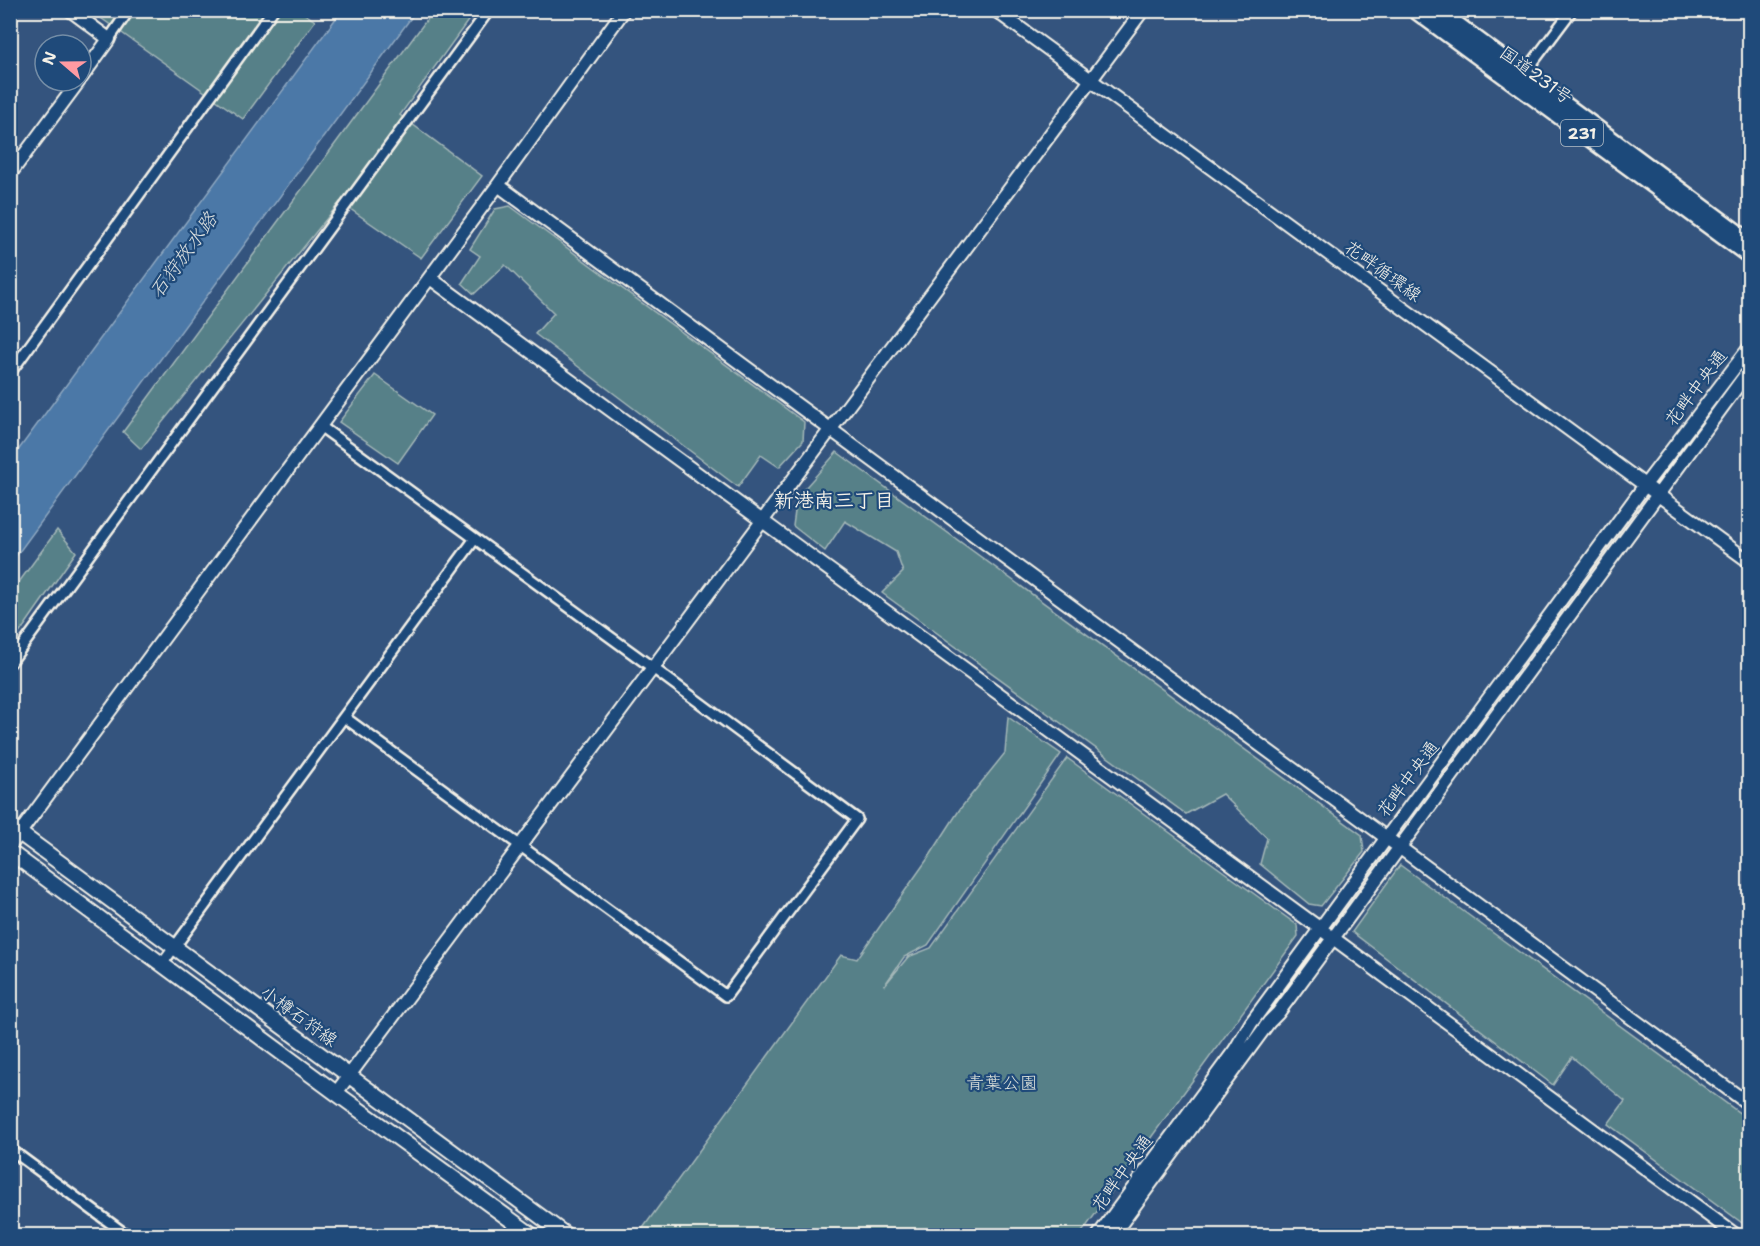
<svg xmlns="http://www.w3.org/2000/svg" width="1760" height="1246" font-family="'Shantell Sans','Klee One',sans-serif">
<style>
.green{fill:#568088;stroke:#a5b8b8;stroke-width:1.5}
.water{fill:#4b78a7;stroke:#8fa8c1;stroke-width:1.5}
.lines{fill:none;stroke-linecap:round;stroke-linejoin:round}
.minor-casing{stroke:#f4f1e8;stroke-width:14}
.tertiary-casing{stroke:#f4f1e8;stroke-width:16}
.secondary-casing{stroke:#f4f1e8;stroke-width:18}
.trunk-casing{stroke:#f4f1e8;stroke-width:20}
.minor{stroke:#1f4a7a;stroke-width:9}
.tertiary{stroke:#1f4a7a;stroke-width:12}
.secondary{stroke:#1f4a7a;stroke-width:14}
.trunk{stroke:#1f4a7a;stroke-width:15}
.labels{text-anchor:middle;stroke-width:4.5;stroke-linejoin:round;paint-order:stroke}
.shield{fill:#1f4a7a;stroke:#b4bfc7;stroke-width:1.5}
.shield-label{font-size:16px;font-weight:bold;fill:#f4f1e8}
.street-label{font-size:18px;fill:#f4f1e8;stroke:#1f4a7a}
.park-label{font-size:18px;fill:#dce0da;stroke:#1f4a7a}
.water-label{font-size:20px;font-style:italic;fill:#dbdfde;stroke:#1f4a7a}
.neighbourhood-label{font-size:20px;font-weight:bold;fill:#f4f1e8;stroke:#1f4a7a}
</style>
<rect width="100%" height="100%" fill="#34547e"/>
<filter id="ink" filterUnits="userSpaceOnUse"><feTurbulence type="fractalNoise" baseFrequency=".0167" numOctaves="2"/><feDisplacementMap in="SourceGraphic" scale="12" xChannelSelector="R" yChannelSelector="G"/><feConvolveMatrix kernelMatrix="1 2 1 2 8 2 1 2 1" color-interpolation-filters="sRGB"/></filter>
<g filter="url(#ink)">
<path class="green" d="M299,10l16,11 -72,98 -152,-108z
M433,11h42l-75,104 82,61 -61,82 -81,-56 -199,247 -18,-17z
M510,206l294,216 -1,19 -24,26 -18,-12 -23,32 -203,-153 19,-21 -49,-48 -31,29 -12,-11 18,-27 -10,-7 25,-40z
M375,375l57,40 -34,48 -59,-41z
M837,452l525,383 2,17 -43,54 -12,-2 -49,-40 7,-26 -45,-44 -36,20 -304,-221 21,-21 -7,-20 -51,-31 -20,30 -32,-25 4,-29z
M57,530l19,22 -65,93v-52z
M1008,717l53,37 -133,191 -24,12 -20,29 24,-29 23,-9 136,-190 230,167 1,11 -218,299h-442l203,-280 16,4 74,-105 29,-45 45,-56z
M1400,865l349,255v108l-141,-104 17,-23 -53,-44 -19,28 -201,-153z"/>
<path class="water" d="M342,10l74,1 -405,552v-103z"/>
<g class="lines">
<defs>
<path id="minor" d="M109,39l20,-29
M1521,78l51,-68
M10,373l263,-363
M320,426l333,242 204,151 -131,177 -382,-279
M10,663l479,-653
M162,964l312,-424
M10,1149l118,87"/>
<path id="tertiary" d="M70,10l39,29 -28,39
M995,10l755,552
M10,174l69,-93
M498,185l1252,920
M430,278l903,660 404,298
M10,846l488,-661 126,-175
M336,1093l807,-1083
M1098,1236l137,-186 16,-27 22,-30 372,-508 105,-138
M1112,1236l157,-214 9,-9c158,-214 313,-430 472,-644"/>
<path id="secondary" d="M10,826l557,410
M10,852l326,241 197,143"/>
<path id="trunk" d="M1415,10l335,246
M1437,10l313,232"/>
</defs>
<use href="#minor" class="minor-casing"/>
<use href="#tertiary" class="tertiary-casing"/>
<use href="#secondary" class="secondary-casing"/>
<use href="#trunk" class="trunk-casing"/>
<use href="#minor" class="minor"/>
<use href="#tertiary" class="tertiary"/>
<use href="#secondary" class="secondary"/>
<use href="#trunk" class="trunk"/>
</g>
</g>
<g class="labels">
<rect class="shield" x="1561" y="120" width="42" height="26" rx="4.5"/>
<g class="shield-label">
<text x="1582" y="139">231</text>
</g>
<g class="street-label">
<text transform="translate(1536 75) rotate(36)" y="6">国道231号</text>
<text transform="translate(1383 271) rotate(36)" y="6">花畔循環線</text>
<text transform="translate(1696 388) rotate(-53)" y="6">花畔中央通</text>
<text transform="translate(1408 779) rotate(-53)" y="6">花畔中央通</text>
<text transform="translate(299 1016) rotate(36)" y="6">小樽石狩線</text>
<text transform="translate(1122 1173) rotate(-54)" y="6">花畔中央通</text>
</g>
<g class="park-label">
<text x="1002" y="1089">青葉公園</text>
</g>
<g class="water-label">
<text transform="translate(183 255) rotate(-54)" y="7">石狩放水路</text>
</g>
<g class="neighbourhood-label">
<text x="834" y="507">新港南三丁目</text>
</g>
</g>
<rect width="1760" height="1246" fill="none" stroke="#1f4a7a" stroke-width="36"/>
<rect x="18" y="18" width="1724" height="1210" fill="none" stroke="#f4f1e8" stroke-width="2" filter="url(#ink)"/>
<g transform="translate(63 63) rotate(290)"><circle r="28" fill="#1f4a7a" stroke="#748da6" stroke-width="1.5"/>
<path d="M0-4.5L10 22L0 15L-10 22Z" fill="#ff9aa2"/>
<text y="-9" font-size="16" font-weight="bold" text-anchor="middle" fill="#f4f1e8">N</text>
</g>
</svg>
